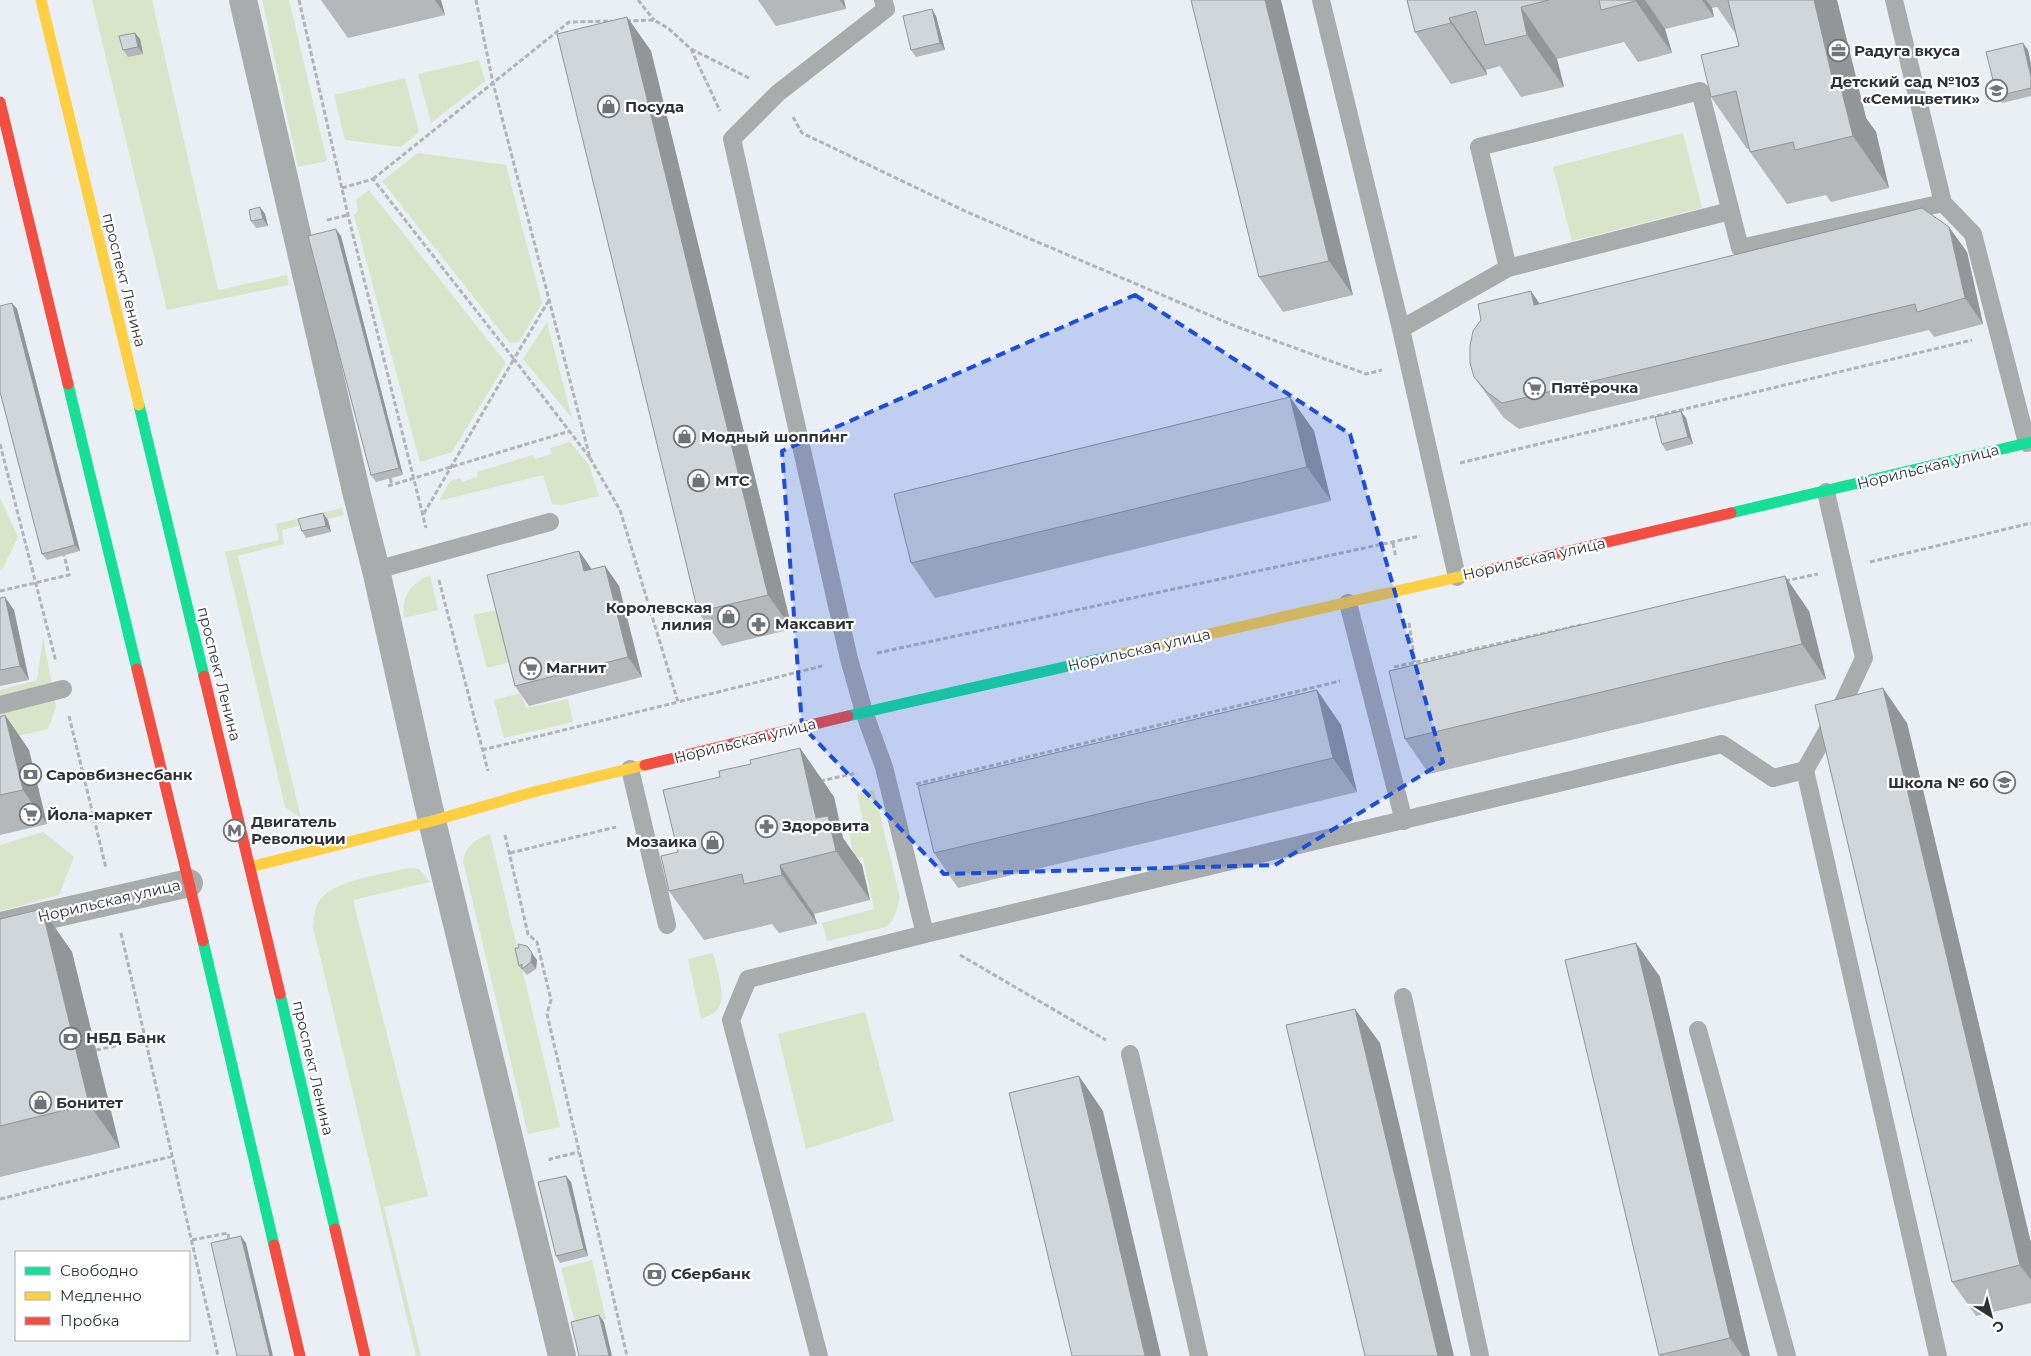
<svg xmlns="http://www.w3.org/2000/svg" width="2031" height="1356" font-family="Montserrat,sans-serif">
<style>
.green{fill:#d8e5c8}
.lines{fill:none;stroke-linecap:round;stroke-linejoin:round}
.path{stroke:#b2b4b6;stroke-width:3;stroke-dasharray:5 2.5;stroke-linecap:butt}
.lane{stroke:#a9acac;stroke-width:18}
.street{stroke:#a9acac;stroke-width:28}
.fast{stroke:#16e098;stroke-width:11}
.slow{stroke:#ffcf43;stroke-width:11}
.jam{stroke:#f24e42;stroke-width:11}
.wall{fill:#b4b8bb}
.shaded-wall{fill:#929699}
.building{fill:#d1d6da;stroke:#929699}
.marked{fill:#1d4ed8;fill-opacity:0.2;stroke:#1d4ed8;stroke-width:4;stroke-dasharray:10 6;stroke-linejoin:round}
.labels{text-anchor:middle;stroke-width:4.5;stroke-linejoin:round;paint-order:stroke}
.poi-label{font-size:15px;font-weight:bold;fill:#2d3236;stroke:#fff;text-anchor:start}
.street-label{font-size:15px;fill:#2d3236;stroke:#fff}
</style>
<rect width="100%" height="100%" fill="#e9eff5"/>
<path class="green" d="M92,0h60l66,290 69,-15 2,10 -122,25z
M262,0h27l38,161 -29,6z
M479,60l6,21 -54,42 -13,-49z
M405,78l14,54 -18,15 -56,-7 -11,-45z
M1683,133l19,75 -130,33 -19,-74z
M418,153l88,12 36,138 -23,39 -9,1 -128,-162z
M369,190l137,173 -54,89 -32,10 -66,-247 4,-4 -2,-11z
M547,322l25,96 -49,-59z
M570,442l19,23 10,31 -37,9 -10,-1 -9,-29 -104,26 11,-20 10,-3 2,4 16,-5 -1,-5 56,-17 2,4 17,-5 -2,-6z
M0,498l18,39 -16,33 -2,-1z
M342,508l2,7 -62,15 2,14 -46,12 63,262 -16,-11 -60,-255 54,-12 -3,-16z
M430,575l8,35 -34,8c-2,-23 5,-33 26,-43z
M501,609l13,52 -27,7 -14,-53z
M43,637l13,70 -8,22 -48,11v-50l37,-10z
M521,693l5,15 42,-9 5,23 -69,16 -10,-38z
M874,790l26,108c-3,11 -5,21 -14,29l-59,14 -5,-18 52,-14 -11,-52 -9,1 -6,-30 16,-4 -7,-30z
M43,832l31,25 -15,38 -59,16v-66z
M490,834l70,293 -32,7 -65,-273c3,-16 12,-21 27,-27z
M413,868l6,1 11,13 -77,18 75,296 -44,11 37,149h-5l-103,-429c1,-8 1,-16 5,-24 12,-23 63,-28 86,-34z
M713,953c3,14 14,44 5,56 -4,5 -11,7 -17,10l-13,-60z
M865,1012l29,109 -88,28 -28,-115z
M592,1260l14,59 -30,7 -15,-58z"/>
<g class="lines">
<path class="path" d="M299,0l49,215 78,313
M476,0l17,83 97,375 -76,-99 35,-59
M638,0l16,20
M626,21l28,-1 14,8 23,21 29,62
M691,49l60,30
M793,117l9,16 165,79 268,114 131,48 16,-4
M373,179l196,-157 43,-1
M342,188l31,-9 141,180 -91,156
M327,220l21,-5
M0,444l56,218
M590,458l30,52 58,192 144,-36
M1460,463l512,-123
M390,478l2,7
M388,486l182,-55
M1393,543l3,15
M1870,562l161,-39
M439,580l49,191
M1785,581l33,-7
M0,591l69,-16 -5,-20
M1409,623l6,39
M877,653l543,-117
M1394,667l187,-42
M69,716l37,152
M482,750l196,-48
M820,781l37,-8
M916,784l424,-103
M505,835l23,99 9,8 14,58 -4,14 80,342
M510,853l106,-26
M121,933l97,423
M960,955l146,85
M96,1050l50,-10
M550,1161v-2l29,-7
M0,1199l173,-43
M192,1240l36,-7 1,8"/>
<path class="lane" d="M883,0l3,9 -108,84 -46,46 117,520 15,53 20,55 41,167
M1321,0l80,329 56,248
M1894,0l49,203
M1508,268l222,-57
M1401,329l107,-61 -29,-121 221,-56 40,157 203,-45 30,31 54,209
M376,570l174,-48
M1348,603l56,218
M0,705l63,-16
M630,769l37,156
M1805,770l133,586
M1403,997l77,359
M1698,1030l89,326
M1130,1054l69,302
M819,1356l-88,-336 17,-41 177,-45 797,-190 51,34 32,-8 37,-65 22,-47 -38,-166"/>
<path class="street" d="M243,0l114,495 19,75 56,251 130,535
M0,926l189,-43"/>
<path class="fast" d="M68,384l69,285
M139,405l65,271
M1731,513l300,-71
M848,716l269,-61
M203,941l71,304
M280,994l55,235"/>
<path class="slow" d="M41,0l98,405
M1117,655l363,-83
M250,867l182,-46 105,-30 108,-26"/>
<path class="jam" d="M0,102l68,282
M1480,572l251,-59
M137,669l66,272
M204,676l76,318
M645,765l203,-49
M335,1229l30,127
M274,1245l26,111"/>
</g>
<path class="wall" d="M321,0h120l4,15 -97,23z
M758,0h86l2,9 -70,17z
M1191,0l162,295 -70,17 -24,-35z
M1407,0h430l29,118 10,14 13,56 -58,14 -5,-7 -39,9 -37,-52v-3h-3l-36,-52 28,-51 -4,-13 -18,-26 -5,1 2,9 -49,12 7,24 -34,9 -14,-20 -67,17 7,28 -43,10 -21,-31 -14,4 1,5 -36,9 -36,-52z
M936,16l9,34 -29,7 -5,-7z
M627,17l24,34 141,578 -70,17 -24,-34z
M135,33l5,6 3,15 -15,3 -5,-7z
M2028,50l3,15v31l-29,7 -5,-7z
M260,207l5,7 3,12 -12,2 -5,-7z
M341,236l62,239 -27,7 -5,-7z
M1967,252l16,72 -49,13 -5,-7 -410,99 -15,-11 -12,-16 -18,-25 7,-57 58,-16z
M12,303l5,6 63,242 -33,9 -5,-6z
M1290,397l24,34 17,70 -396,97 -24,-35z
M1686,418l7,26 -27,7 -4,-7z
M328,520l3,12 -25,6 -4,-7z
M579,551l13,19 13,-4 14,20 23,91 -113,29 -14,-20z
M0,598l14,12 15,70 -29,6z
M1809,611l17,68 -397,95 -24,-35z
M5,715l24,35 18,74 -47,11v-118z
M1907,723l124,520v60l-55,13 -24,-34z
M1341,725l16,67 -399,96 -24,-35z
M800,748l34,49 9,41 19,27 8,35 -56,14 3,10 -38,9 -7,-9 -68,16 -35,-49 9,-39 73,-88z
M42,909l30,43 48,196 -120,29v-258z
M1636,943l24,34 90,379h-90l-1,-1z
M537,960l-1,9 -9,6 -8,-9z
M571,1182l17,74 -28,7 -4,-7z"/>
<path class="shaded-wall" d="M435,0h6l4,15z
M840,0h4l2,9z
M1265,0h16l72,295 -24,-34z
M1635,0h10l20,29 7,24z
M1702,0h4l6,8 2,9z
M1814,0h23l29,118 10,14 13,56 -36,-52 -20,-55z
M1521,7l36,52 7,28 -37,-52z
M932,9l4,7 9,34 -5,-7z
M627,17l24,34 141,578 -24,-34z
M1449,18l37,52 1,5 -36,-52z
M135,33l5,6 3,15 -5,-7z
M2023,43l5,7 3,15v12z
M260,207l5,7 3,12 -5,-7z
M1949,227l18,25 16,72 -18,-26z
M336,229l5,7 62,239 -4,-7z
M1531,291l17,25 -14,-11z
M12,303l5,6 63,242 -5,-6z
M1290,397l24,34 17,70 -24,-34z
M1681,411l5,7 7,26 -5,-7z
M323,513l5,7 3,12 -5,-6z
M579,551l14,20h-9z
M605,566l14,20 23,91 -14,-20z
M1785,576l24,35 17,68 -24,-35z
M5,597l9,13 15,70 -9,-14z
M1883,688l24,35 124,520v37l-11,-15z
M1317,690l24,35 16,67 -24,-34z
M5,715l24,35 18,74 -24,-34z
M800,748l34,49 9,41 19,27 8,35 -34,-49 -20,-33z
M780,865l34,49 3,10 -35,-49z
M42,909l30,43 48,196 -31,-44z
M1636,943l24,34 90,379h-7l-13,-18z
M527,946l10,14 -1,9 -5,-7z
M1355,1009l25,34 74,313h-16z
M1079,1076l24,35 58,245h-16z
M566,1176l5,6 17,74 -4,-7z
M241,1236l5,7 27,113h-3z
M599,1315l5,7 8,34h-3z"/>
<path class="building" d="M1191,0h74l64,261 -70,16z
M1407,0h142l-28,7 6,28 -42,10 -9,-34 -27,7 2,5 -36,9z
M1599,0h36v1l-34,9z
M1728,0h86l19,81 6,-1 14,56 -58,14 -2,-8 -43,10 -14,-61 -25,6 -10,-42 38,-9z
M932,9l8,34 -29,7 -8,-34z
M627,17l141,578 -70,17 -141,-578z
M135,33l3,14 -15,3 -4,-14z
M2023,43l8,34v11l-34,8 -11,-44z
M260,207l3,12 -12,2 -2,-11z
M1922,208l27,19 16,71 -48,14 -2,-8 -413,99 -15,-11 -13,-15 -4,-14v-17l3,-15 8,-11 -3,-16 53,-13 3,14z
M336,229l63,239 -28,7 -63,-239z
M12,303l63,242 -33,9 -42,-162v-86z
M1290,397l17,70 -396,96 -17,-69z
M1681,411l7,26 -26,7 -7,-27z
M323,513l3,13 -24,5 -4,-12z
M579,551l5,20 21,-5 23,91 -113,29 -28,-111z
M1785,576l17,68 -397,95 -16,-68z
M5,597l15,69 -20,4v-72z
M1883,688l137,577 -68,17 -137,-577z
M1317,690l16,68 -399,95 -16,-67z
M5,715l18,75 -23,5v-78z
M800,748l16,70 12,-2 8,35 -56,14 2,10 -38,9 -2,-10 -73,17 -8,-35 17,-4 -15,-62 57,-13 -1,-6 32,-7 -1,-4z
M42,909l47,195 -89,22v-207z
M1636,943l94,395 -71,17 -94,-395z
M518,944l9,2 5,7 -1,9 -9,7v-5l-3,2 -4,-18h4z
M1355,1009l83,347h-73l-79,-331z
M1079,1076l66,280h-73l-63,-263z
M566,1176l18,73 -28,7 -18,-74z
M241,1236l29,120h-33l-26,-113z
M599,1315l10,41h-30l-8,-34z"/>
<path class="marked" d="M1135,295l215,139 93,328 -168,103 -331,9 -142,-148 -20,-275z"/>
<defs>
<symbol id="office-ring" viewBox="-11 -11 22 22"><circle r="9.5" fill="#fff" stroke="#6f7479" stroke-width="1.5"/><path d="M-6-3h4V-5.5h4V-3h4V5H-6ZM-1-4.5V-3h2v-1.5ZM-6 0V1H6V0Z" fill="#6f7479"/></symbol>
<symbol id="school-ring" viewBox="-11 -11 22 22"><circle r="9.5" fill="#fff" stroke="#6f7479" stroke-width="1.5"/><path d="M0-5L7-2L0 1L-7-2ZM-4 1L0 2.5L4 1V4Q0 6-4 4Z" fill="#6f7479"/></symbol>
<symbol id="shop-ring" viewBox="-11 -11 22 22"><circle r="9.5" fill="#fff" stroke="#6f7479" stroke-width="1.5"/><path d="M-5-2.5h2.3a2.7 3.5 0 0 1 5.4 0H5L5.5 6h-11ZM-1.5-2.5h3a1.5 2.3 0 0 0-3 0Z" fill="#6f7479"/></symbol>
<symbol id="supermarket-ring" viewBox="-11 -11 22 22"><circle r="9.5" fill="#fff" stroke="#6f7479" stroke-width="1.5"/><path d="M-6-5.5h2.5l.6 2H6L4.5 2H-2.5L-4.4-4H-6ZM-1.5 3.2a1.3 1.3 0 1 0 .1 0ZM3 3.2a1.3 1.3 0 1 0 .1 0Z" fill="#6f7479"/></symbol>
<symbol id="pharmacy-ring" viewBox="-11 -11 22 22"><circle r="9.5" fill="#fff" stroke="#6f7479" stroke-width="1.5"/><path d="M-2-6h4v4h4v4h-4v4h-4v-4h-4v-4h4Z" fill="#6f7479"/></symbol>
<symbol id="bank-ring" viewBox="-11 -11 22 22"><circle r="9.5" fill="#fff" stroke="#6f7479" stroke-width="1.5"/><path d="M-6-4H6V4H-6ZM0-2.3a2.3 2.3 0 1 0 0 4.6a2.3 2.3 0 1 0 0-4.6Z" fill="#6f7479"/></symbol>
<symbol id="metro-ring" viewBox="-11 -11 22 22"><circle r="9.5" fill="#fff" stroke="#6f7479" stroke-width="1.5"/><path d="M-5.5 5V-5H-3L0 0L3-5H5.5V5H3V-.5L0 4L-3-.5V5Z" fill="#6f7479"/></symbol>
</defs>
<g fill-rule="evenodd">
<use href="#office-ring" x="1826" y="38" width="25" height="25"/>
<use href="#school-ring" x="1984" y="78" width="25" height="25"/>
<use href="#shop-ring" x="596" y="94" width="25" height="25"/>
<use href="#supermarket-ring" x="1522" y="376" width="25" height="25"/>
<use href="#shop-ring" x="672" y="424" width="25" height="25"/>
<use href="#shop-ring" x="686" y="468" width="25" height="25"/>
<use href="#shop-ring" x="716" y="604" width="25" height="25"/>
<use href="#pharmacy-ring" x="746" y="612" width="25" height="25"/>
<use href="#supermarket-ring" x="518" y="656" width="25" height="25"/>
<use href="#bank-ring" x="18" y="762" width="25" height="25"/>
<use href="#school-ring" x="1992" y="770" width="25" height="25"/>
<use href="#supermarket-ring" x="18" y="802" width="25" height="25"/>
<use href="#pharmacy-ring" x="754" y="814" width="25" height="25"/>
<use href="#metro-ring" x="222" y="818" width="25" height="25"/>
<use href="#shop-ring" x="700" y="830" width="25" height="25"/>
<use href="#bank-ring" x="58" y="1026" width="25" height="25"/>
<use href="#shop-ring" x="28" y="1090" width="25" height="25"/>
<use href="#bank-ring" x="642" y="1262" width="25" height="25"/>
</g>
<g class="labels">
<g class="poi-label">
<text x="1854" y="56">Радуга вкуса</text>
<text x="1980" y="87" text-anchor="end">Детский сад №103<tspan x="1980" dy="17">«Семицветик»</tspan></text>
<text x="625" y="112">Посуда</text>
<text x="1551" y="393">Пятёрочка</text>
<text x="701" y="442">Модный шоппинг</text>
<text x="715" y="486">МТС</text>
<text x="712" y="613" text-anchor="end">Королевская<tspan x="712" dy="17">лилия</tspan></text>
<text x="775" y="629">Максавит</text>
<text x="546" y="673">Магнит</text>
<text x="46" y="780">Саровбизнесбанк</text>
<text x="1989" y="788" text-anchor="end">Школа № 60</text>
<text x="47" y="820">Йола-маркет</text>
<text x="251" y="827">Двигатель<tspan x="251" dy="17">Революции</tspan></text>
<text x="782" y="831">Здоровита</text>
<text x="697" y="847" text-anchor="end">Мозаика</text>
<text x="86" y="1043">НБД Банк</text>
<text x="56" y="1108">Бонитет</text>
<text x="671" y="1279">Сбербанк</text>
</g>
<g class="street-label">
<text transform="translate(124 280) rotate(76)" y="5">проспект Ленина</text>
<text transform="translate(1928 467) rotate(-14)" y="5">Норильская улица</text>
<text transform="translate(1534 559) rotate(-13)" y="5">Норильская улица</text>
<text transform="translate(1139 650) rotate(-13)" y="5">Норильская улица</text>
<text transform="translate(219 674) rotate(76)" y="5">проспект Ленина</text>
<text transform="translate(745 741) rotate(-14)" y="5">Норильская улица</text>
<text transform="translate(109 901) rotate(-13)" y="5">Норильская улица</text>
<text transform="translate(313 1068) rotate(77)" y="5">проспект Ленина</text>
</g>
</g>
<rect x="15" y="1251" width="175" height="90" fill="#ffffff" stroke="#abadaf"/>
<rect x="25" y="1267" width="25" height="8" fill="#16e098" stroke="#abadaf"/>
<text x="60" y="1276" font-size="15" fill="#2d3236">Свободно</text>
<rect x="25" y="1292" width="25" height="8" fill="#ffcf43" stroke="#abadaf"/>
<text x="60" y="1301" font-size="15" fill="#2d3236">Медленно</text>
<rect x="25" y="1317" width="25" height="8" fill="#f24e42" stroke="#abadaf"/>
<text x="60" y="1326" font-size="15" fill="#2d3236">Пробка</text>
<g transform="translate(1991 1316) rotate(144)" stroke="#ffffff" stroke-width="4" paint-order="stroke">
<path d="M0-4L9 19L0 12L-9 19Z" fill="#2d3236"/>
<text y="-8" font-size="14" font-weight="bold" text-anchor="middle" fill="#2d3236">С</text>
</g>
</svg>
